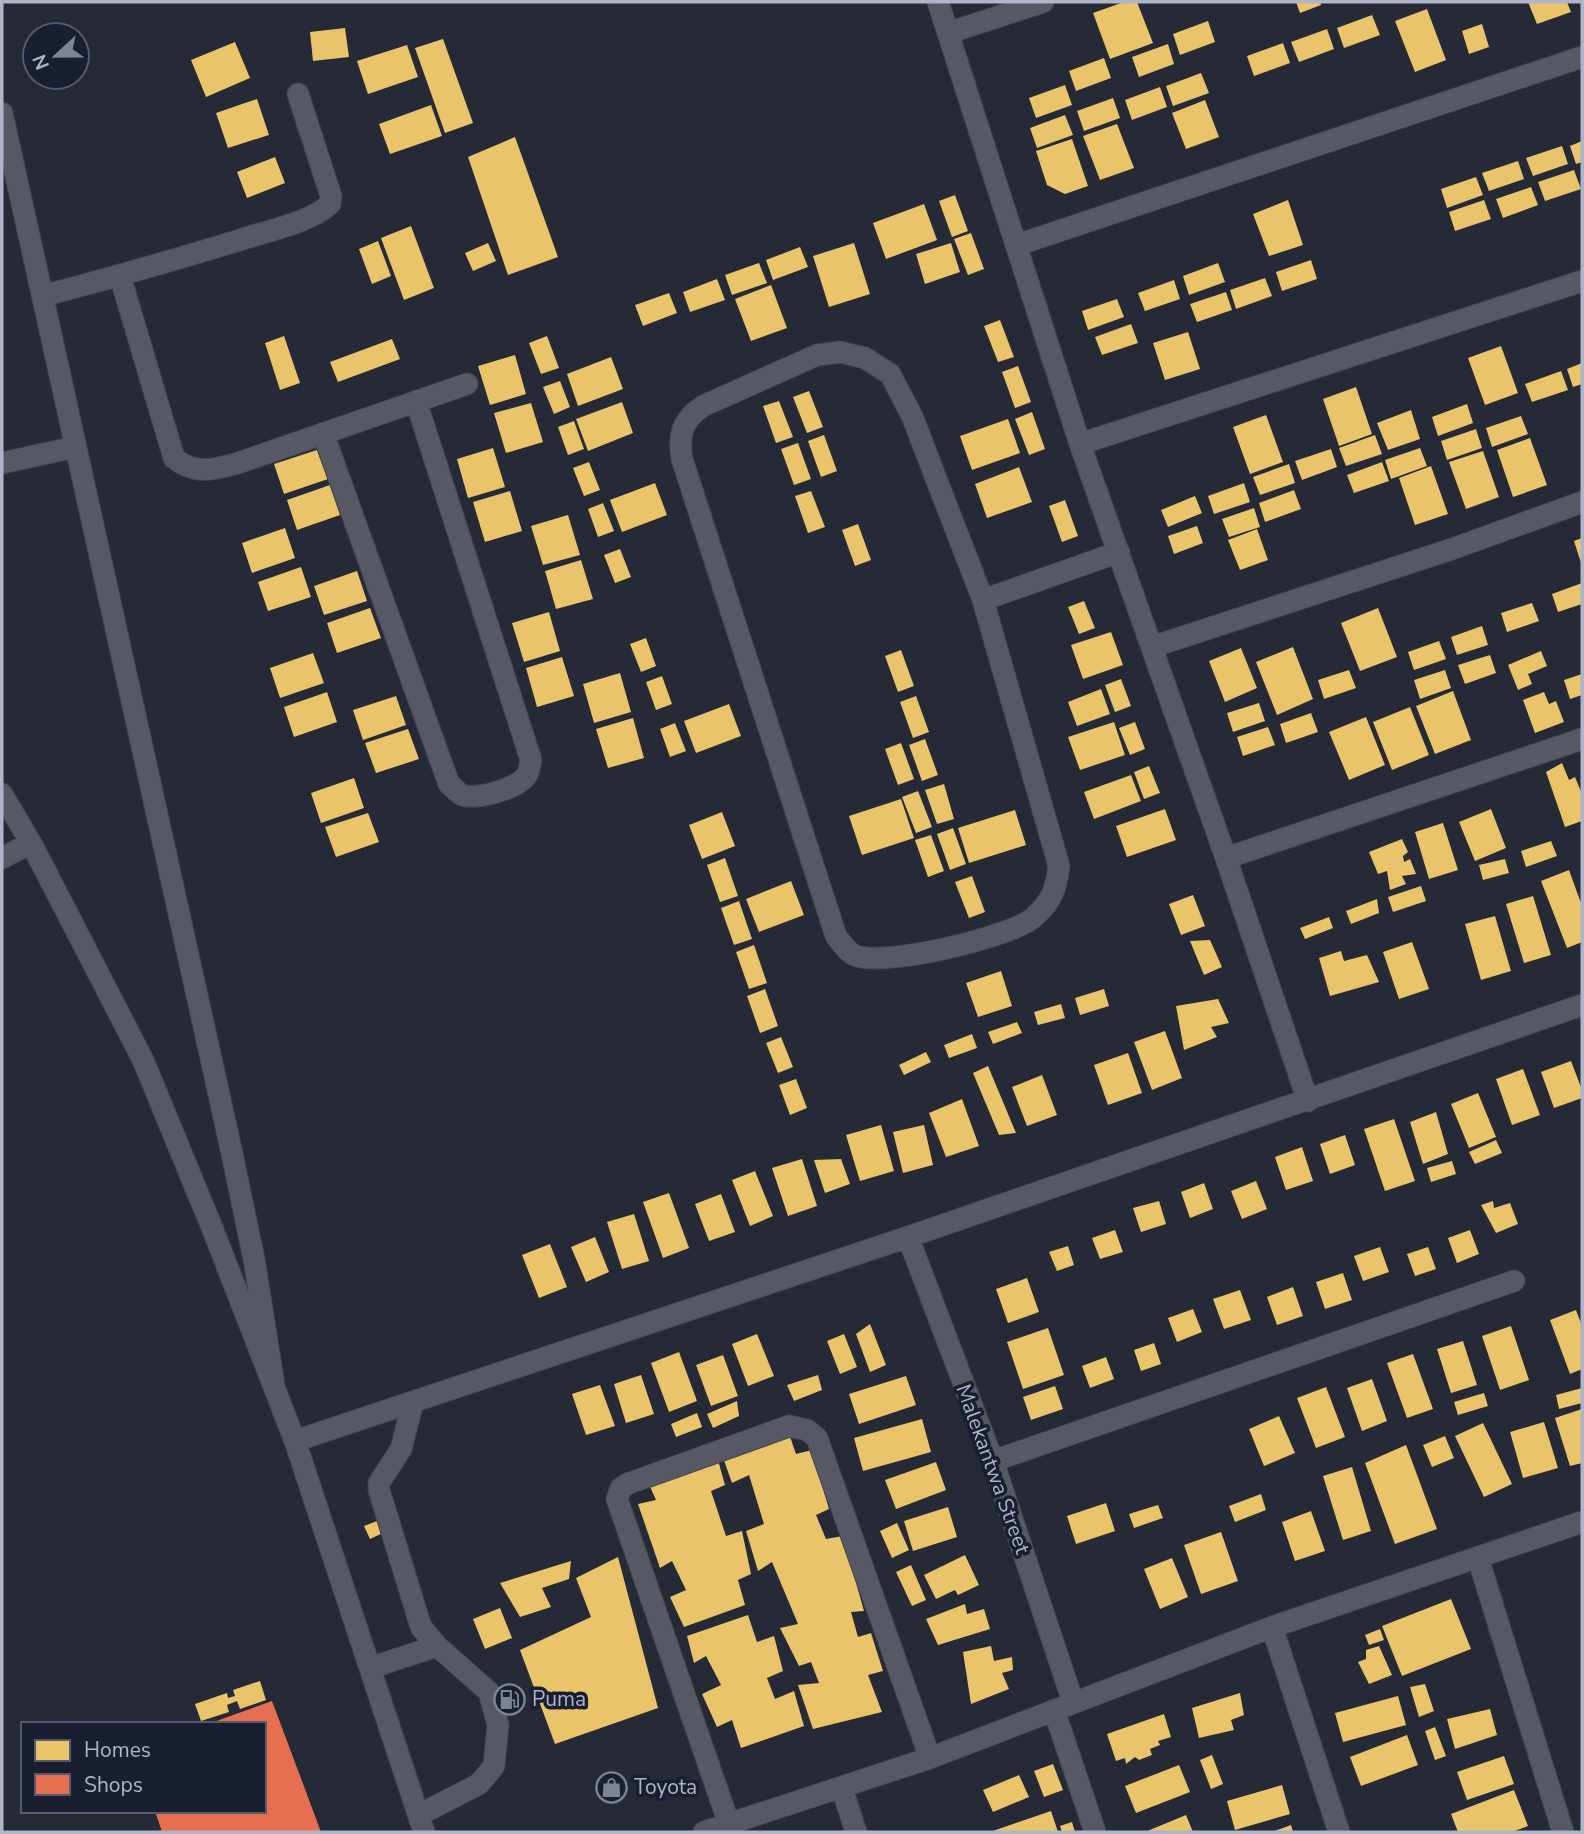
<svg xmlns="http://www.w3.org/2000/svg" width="1584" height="1834" font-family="'Nunito Sans',sans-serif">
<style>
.homes{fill:#e9c46a}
.shops{fill:#e76f51}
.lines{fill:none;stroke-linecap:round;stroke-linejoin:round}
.minor-casing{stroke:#41444d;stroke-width:23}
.minor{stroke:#565964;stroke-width:21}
.labels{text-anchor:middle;stroke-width:7;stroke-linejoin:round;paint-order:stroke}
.street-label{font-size:21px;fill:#afb4c8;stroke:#191f31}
.poi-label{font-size:21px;fill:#afb4c8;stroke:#191f31;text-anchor:start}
</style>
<rect width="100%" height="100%" fill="#262a36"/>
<path class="homes" d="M1124,2h13l16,41 -43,16 -17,-46z
M1296,2h24l1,3 -21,8z
M1528,2h39l4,10 -34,12z
M1427,9l19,51 -31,12 -20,-51z
M1372,15l8,20 -36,13 -7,-20z
M1208,21l7,21 -35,13 -7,-21z
M1482,24l7,23 -20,7 -7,-23z
M345,28l4,29 -36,4 -3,-29z
M1327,29l7,20 -35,13 -8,-20z
M443,39l30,84 -28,10 -30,-85z
M235,42l15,36 -44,19 -15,-37z
M1283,43l7,20 -36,13 -7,-20z
M1168,44l6,20 -35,13 -7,-20z
M407,45l11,32 -50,17 -11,-33z
M1104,58l7,20 -35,13 -7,-20z
M1201,73l8,20 -36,13 -7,-20z
M1065,85l7,20 -36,13 -7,-20z
M1160,87l7,20 -35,13 -7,-20z
M1113,98l7,20 -36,13 -7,-20z
M257,99l12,36 -41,13 -12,-35z
M1205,100l14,37 -33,12 -14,-36z
M431,105l11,31 -52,18 -11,-30z
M1065,115l8,20 -36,13 -7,-20z
M1117,124l17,44 -34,12 -17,-44z
M515,137l43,120 -50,18 -40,-118z
M1072,139l16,47 -23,8 -18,-9 -11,-34z
M1582,141v21l-6,2 -6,-18z
M1562,146l6,18 -35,12 -7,-18z
M275,157l10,26 -38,15 -10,-26z
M1518,161l6,18 -35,12 -7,-18z
M1574,170l7,19 -36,12 -7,-19z
M1476,177l7,18 -36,13 -6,-19z
M1531,187l7,18 -35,13 -7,-19z
M955,195l13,36 -16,6 -13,-36z
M1288,200l15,45 -34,11 -16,-42z
M1484,200l7,19 -36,12 -6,-19z
M924,204l13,36 -51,19 -13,-36z
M411,226l23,62 -30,12 -23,-62z
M971,233l13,36 -16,6 -14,-36z
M378,241l13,35 -19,8 -13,-35z
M488,243l8,18 -23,10 -8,-18z
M854,243l16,51 -41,13 -16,-51z
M951,243l9,29 -35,12 -9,-30z
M800,247l8,20 -35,13 -7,-20z
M1311,260l6,19 -35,12 -6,-19z
M759,263l8,20 -35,12 -7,-20z
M1218,263l7,19 -36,13 -6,-19z
M1265,278l7,18 -36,13 -6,-19z
M717,279l8,21 -35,12 -7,-20z
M1174,280l6,19 -35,12 -7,-18z
M771,285l16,43 -36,13 -16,-42z
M1226,292l6,18 -35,12 -7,-18z
M669,293l8,20 -34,13 -8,-21z
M1117,299l7,18 -36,13 -6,-19z
M1000,320l14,37 -16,5 -14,-36z
M1131,324l7,19 -36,12 -7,-18z
M1188,332l12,37 -35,11 -12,-37z
M284,336l16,47 -20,7 -15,-47z
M547,336l12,32 -18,6 -12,-31z
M392,339l8,20 -62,23 -8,-20z
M1501,346l17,47 -33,12 -17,-47z
M515,355l11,39 -36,11 -12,-39z
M611,357l12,32 -45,17 -11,-32z
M1582,363v21l-9,3 -6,-18z
M1018,366l13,36 -16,6 -13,-36z
M1561,371l7,19 -36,12 -7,-18z
M560,381l10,26 -16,7 -11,-27z
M1356,387l16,47 -33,12 -16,-47z
M809,391l14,36 -16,6 -14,-36z
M779,401l14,36 -17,6 -13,-37z
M622,402l11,31 -45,18 -12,-32z
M531,403l12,39 -37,11 -12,-40z
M1467,404l6,19 -35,13 -6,-19z
M1411,410l9,29 -32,11 -11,-27z
M1032,412l13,37 -16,6 -14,-36z
M1266,415l17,47 -33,12 -17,-47z
M1521,416l7,18 -36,13 -6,-19z
M1008,419l12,34 -48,17 -12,-34z
M574,421l10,28 -16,6 -10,-28z
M1476,429l6,19 -35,12 -6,-19z
M824,435l13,36 -16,6 -13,-36z
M1375,435l7,19 -36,12 -7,-18z
M1530,438l17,47 -34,12 -16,-47z
M798,443l13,36 -17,6 -13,-36z
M493,448l12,39 -37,11 -11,-39z
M1420,448l7,18 -36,13 -6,-19z
M1331,449l6,18 -35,13 -7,-19z
M317,450l11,29 -44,15 -10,-30z
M1483,451l16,46 -33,12 -17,-47z
M589,462l11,28 -16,6 -11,-28z
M1382,462l7,19 -35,12 -7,-18z
M1289,464l6,19 -35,12 -7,-18z
M1431,466l17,48 -33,11 -16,-47z
M1019,467l13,35 -45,16 -12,-34z
M655,483l12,32 -45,17 -12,-32z
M1244,483l6,19 -36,12 -6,-18z
M330,485l10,30 -43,15 -10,-30z
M1294,490l7,19 -36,13 -6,-19z
M510,491l12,40 -37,11 -12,-40z
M811,491l14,36 -17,6 -13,-37z
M1195,496l7,17 -34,14 -7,-17z
M1065,500l13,36 -16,6 -13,-36z
M603,503l11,28 -16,6 -10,-28z
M1254,508l6,19 -31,10 -7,-18z
M568,515l12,40 -37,10 -12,-39z
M858,524l13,36 -16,6 -13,-36z
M1197,526l6,17 -29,11 -6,-18z
M285,528l10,30 -43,15 -10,-30z
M1257,529l11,31 -28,10 -12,-30z
M1582,538v28l-8,-25z
M620,549l11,28 -16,6 -11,-28z
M581,560l12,39 -37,10 -11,-38z
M301,567l10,30 -43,14 -10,-29z
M357,571l10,30 -43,14 -10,-29z
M1582,583v21l-24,8 -6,-18z
M1084,601l11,27 -16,6 -11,-27z
M1532,603l7,18 -32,11 -6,-19z
M370,608l11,30 -44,15 -10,-30z
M1378,608l19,49 -37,14 -19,-48z
M549,612l11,39 -36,11 -12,-39z
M1482,626l6,19 -31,10 -6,-18z
M1111,632l12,33 -40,14 -12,-34z
M646,638l10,28 -15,6 -11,-28z
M1439,641l7,18 -32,11 -6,-18z
M1293,647l20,52 -36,16 -21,-53z
M1241,648l16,40 -32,14 -16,-41z
M901,650l13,36 -16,6 -13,-36z
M1541,651l6,15 -19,8 4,10 -14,6 -10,-25z
M313,653l11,30 -44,15 -10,-30z
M1490,655l6,18 -31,11 -7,-19z
M562,657l12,39 -37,11 -11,-39z
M1349,670l7,18 -32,11 -6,-19z
M1445,670l6,18 -31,11 -6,-19z
M620,673l11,39 -37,11 -11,-39z
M1582,674v21l-12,4 -6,-19z
M662,676l10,28 -16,6 -10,-28z
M1121,679l10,27 -16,6 -10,-27z
M1101,689l9,25 -33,12 -9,-24z
M1453,691l18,49 -36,14 -19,-48z
M327,692l10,30 -43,15 -10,-30z
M1544,692l5,12 7,-3 8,21 -29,11 -12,-33z
M396,696l10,29 -43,15 -10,-30z
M916,696l13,36 -16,6 -13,-36z
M1259,703l6,18 -32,11 -6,-19z
M729,704l12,32 -45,17 -12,-32z
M1410,707l19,48 -37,15 -19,-48z
M1311,713l7,19 -32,11 -6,-19z
M1366,717l19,48 -36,15 -20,-48z
M633,718l11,40 -36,10 -12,-39z
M1114,722l11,33 -45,15 -12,-33z
M1135,722l10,27 -15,6 -11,-27z
M675,723l11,28 -16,6 -10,-28z
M1268,727l7,18 -32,11 -6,-19z
M408,729l11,30 -43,14 -11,-30z
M925,739l13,36 -16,6 -13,-36z
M901,743l13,36 -16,6 -13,-36z
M1562,763l7,17 6,-3 7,17v27l-17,6 -19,-55z
M1149,766l11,27 -16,6 -10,-27z
M1131,775l10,26 -47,18 -10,-27z
M354,778l10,30 -43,15 -10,-30z
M944,784l10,35 -17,5 -12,-34z
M918,791l14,36 -16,6 -14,-36z
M901,799l13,39 -52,17 -13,-39z
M1165,809l11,31 -49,17 -11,-31z
M1491,809l15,39 -31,13 -16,-39z
M1015,810l11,35 -57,18 -11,-35z
M722,812l13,34 -33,13 -13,-34z
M368,813l11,29 -43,15 -11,-30z
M1443,823l15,47 -29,9 -14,-47z
M953,828l13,36 -16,6 -13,-36z
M931,835l13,36 -16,6 -13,-37z
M1402,839l6,13 -5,4 1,6 6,-3 6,15 -14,2 4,8 -16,6 -3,-19 -9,3 -9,-22z
M1551,841l6,15 -31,11 -5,-16z
M725,858l13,38 -18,6 -13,-37z
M1505,859l4,14 -26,7 -4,-15z
M1569,870l13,36v36l-15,6 -26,-67z
M972,876l13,36 -16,6 -14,-36z
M791,881l13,34 -45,17 -13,-33z
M1421,886l5,15 -33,11 -5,-15z
M1193,895l12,31 -24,9 -12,-31z
M1533,896l18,59 -27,8 -18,-59z
M1377,899l2,14 -28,11 -5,-13z
M739,901l13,38 -18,6 -13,-37z
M1495,916l16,55 -30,9 -16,-56z
M1329,917l4,11 -28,11 -5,-11z
M1210,940l12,27 -18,8 -14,-34z
M1412,942l17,47 -30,10 -16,-47z
M754,945l13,38 -18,6 -13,-37z
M1341,951l3,10 23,-6 12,27 -49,14 -11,-38z
M1001,971l11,35 -34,11 -12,-34z
M765,989l13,37 -18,7 -13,-37z
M1104,989l5,17 -29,9 -5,-17z
M1218,999l11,24 -18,4 6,10 -33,13 -8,-44z
M1061,1004l4,14 -27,7 -4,-13z
M1017,1022l5,11 -29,11 -5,-12z
M1165,1031l17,47 -30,12 -18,-48z
M972,1034l5,14 -28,10 -5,-13z
M781,1037l12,30 -15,6 -12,-30z
M926,1052l5,10 -27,13 -5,-10z
M1128,1053l14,40 -34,12 -14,-40z
M1571,1061l11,29v8l-28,10 -13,-36z
M988,1066l28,67 -17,2 -26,-62z
M1523,1069l17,46 -28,10 -16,-46z
M1042,1075l15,40 -30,11 -15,-39z
M796,1079l11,29 -17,7 -11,-30z
M1478,1093l18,44 -27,11 -18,-44z
M962,1099l17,47 -33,11 -17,-44z
M1436,1112l12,42 -25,10 -13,-42z
M1394,1119l21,62 -30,10 -21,-62z
M881,1125l13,46 -34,10 -14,-46z
M924,1125l9,40 -30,8 -10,-41z
M1345,1135l10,30 -25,9 -10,-30z
M1496,1140l6,13 -27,11 -6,-12z
M1302,1147l11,34 -27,9 -11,-33z
M802,1159l15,47 -29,10 -16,-48z
M841,1159l9,25 -25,9 -11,-33z
M1452,1161l4,13 -25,8 -4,-14z
M755,1171l18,45 -23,10 -18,-46z
M1256,1181l11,28 -25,10 -11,-28z
M1204,1183l9,26 -23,9 -9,-26z
M669,1193l20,55 -26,10 -20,-56z
M721,1194l14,38 -26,9 -14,-37z
M1159,1201l7,23 -25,8 -8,-24z
M1493,1201l1,7 16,-5 8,21 -22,9 -15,-28z
M634,1214l15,47 -27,8 -15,-47z
M1115,1230l8,22 -23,7 -8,-21z
M1470,1230l9,24 -22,9 -9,-25z
M595,1237l14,35 -23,10 -15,-35z
M550,1244l17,43 -28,11 -17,-43z
M1068,1246l6,19 -17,6 -8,-19z
M1380,1247l9,25 -26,9 -9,-25z
M1428,1247l8,22 -21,7 -8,-22z
M1343,1273l9,27 -27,9 -9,-27z
M1027,1278l12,34 -31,11 -12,-34z
M1293,1287l10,29 -26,9 -10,-28z
M1240,1290l11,30 -27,9 -11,-30z
M1193,1309l9,23 -25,10 -9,-24z
M1576,1310l6,16v43l-12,5 -20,-54z
M870,1324l16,41 -16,7 -14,-38z
M1511,1326l18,54 -29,10 -18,-54z
M1048,1328l16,47 -41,14 -16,-47z
M757,1334l17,42 -26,10 -16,-42z
M844,1334l13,33 -17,7 -13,-33z
M1463,1341l14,44 -26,8 -14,-44z
M1154,1343l7,21 -20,7 -7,-21z
M679,1352l18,49 -28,11 -18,-49z
M1413,1354l20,55 -26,9 -20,-55z
M723,1355l15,41 -27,10 -15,-41z
M1106,1357l8,22 -24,9 -8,-22z
M641,1375l13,39 -28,9 -12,-39z
M818,1375l4,15 -28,11 -7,-16z
M906,1376l10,29 -57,19 -10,-30z
M1372,1379l15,42 -25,10 -15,-43z
M600,1385l15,41 -29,9 -14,-41z
M1055,1386l8,23 -32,11 -8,-23z
M1326,1387l19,50 -29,11 -19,-50z
M1582,1388v15l-23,6 -3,-14z
M1484,1393l4,13 -30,9 -4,-13z
M737,1401l2,15 -26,12 -6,-14z
M1582,1409v54l-12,3 -15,-48z
M697,1413l5,14 -26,10 -5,-13z
M1279,1416l16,37 -31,13 -15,-37z
M922,1419l9,33 -68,19 -9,-33z
M1544,1422l14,46 -35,10 -13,-46z
M1483,1423l29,61 -28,13 -29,-61z
M787,1428l9,26 16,-4 17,59 -13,6 10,24 17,-3 21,75 -13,1 7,25 13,-4 12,38 -15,4 14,37 -69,17 -15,-44 21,-2 -8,-21 -12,4 -19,-38 18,-4 -26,-62 -14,9 -12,-40 18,-7 -15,-49 -17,8 -11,-31z
M1445,1436l9,22 -22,9 -9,-22z
M1406,1445l31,84 -42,15 -30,-81z
M716,1453l9,32 -14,6 15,45 16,-5 9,43 -13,6 7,25 -61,22 -14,-30 16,-7 -14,-29 -12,7 -22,-64 18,-4 -8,-18z
M936,1462l10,28 -50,19 -11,-29z
M1352,1467l19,64 -28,9 -20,-64z
M1261,1494l5,16 -31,12 -6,-16z
M1106,1503l9,28 -39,13 -9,-28z
M1158,1505l5,13 -29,10 -5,-14z
M948,1507l9,30 -44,14 -9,-30z
M1311,1511l14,40 -30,10 -13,-39z
M377,1521l6,12 -13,6 -6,-13z
M897,1523l12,27 -17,8 -12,-27z
M1221,1532l17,49 -37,13 -17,-49z
M965,1555l14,30 -21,10 -3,-5 -19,9 -12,-24z
M618,1557l40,151 -103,36 -35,-94 71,-33 -15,-39z
M1172,1558l16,39 -28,12 -16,-40z
M571,1561l-2,18 -27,9 9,19 -31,10 -20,-34z
M911,1565l15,35 -14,6 -16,-34z
M1451,1599l20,50 -69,27 -20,-50z
M965,1604l2,10 17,-5 6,20 -52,16 -12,-26z
M500,1608l12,30 -27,11 -12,-30z
M748,1615l9,27 17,-6 9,35 -16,7 8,21 19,-8 10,35 -63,22 -9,-28 -15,7 -15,-33 19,-9 -15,-29 -12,7 -7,-27z
M1380,1629l4,11 -15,5 -4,-10z
M991,1646l3,15 18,-4 1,13 -11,3 7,16 -38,15 -8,-52z
M1379,1646l13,29 -23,9 -11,-22 8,-3v-9z
M260,1681l6,19 -26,9 -3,-8 -10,4 2,7 -28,9 -6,-17 32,-11 1,5 7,-2 -2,-6z
M1425,1684l9,27 -15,6 -9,-30z
M1240,1693l4,22 -13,5 3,10 -35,8 -7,-30z
M1398,1696l8,29 -63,17 -8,-29z
M1490,1709l7,26 -42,14 -8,-30z
M1164,1714l7,23 -13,4 2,4 -10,4 2,6 -13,5 -4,-3 -9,7 -1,-6 -9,3 -9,-27z
M1435,1727l11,29 -11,4 -10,-29z
M1407,1735l11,30 -57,21 -11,-29z
M1212,1755l11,29 -12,5 -11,-29z
M1504,1756l10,28 -47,16 -10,-28z
M1053,1764l10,26 -19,7 -10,-26z
M1179,1765l11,27 -54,21 -11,-27z
M1019,1775l10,22 -36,15 -10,-22z
M1282,1785l8,29 -55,16 -8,-29z
M1514,1790l14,36 -16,6h-54l-7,-18z
M1051,1811l7,21h-68z
M1186,1815l7,17h-48z
M1072,1822l3,10h-13l-2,-6z
M1291,1825l2,7h-21z"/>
<path class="shops" d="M272,1701l49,131h-159l-7,-21h109v-87l-53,-1z"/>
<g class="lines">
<defs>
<path id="minor" d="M938,2l142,442 146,414 82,243
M948,33l95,-31
M2,113l229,1036 23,110 20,126
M1017,245l565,-188
M120,276l54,182c21,17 40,12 64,5l229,-79
M42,296c66,-17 132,-36 198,-56 26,-9 70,-17 90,-36l1,-8 -33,-102
M840,352l25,6 25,16 22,42 71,184 76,266c-3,23 -7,35 -25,51 -21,20 -153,51 -180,38 -7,-3 -13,-13 -18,-19l-154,-477c-4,-24 0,-39 21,-53l114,-51z
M323,433l126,351c4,3 9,9 13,11 15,5 55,-6 64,-19 3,-4 4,-11 5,-16l-115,-359
M1080,444l502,-163
M2,463l73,-16
M983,600l136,-48
M1152,647l300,-98 130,-47
M2,794l29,49 112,217 70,170 82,211 129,391
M2,858l29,-15
M1226,858l356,-119
M908,1237l85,224 80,241
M413,1402l-12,47 -22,34v7l42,137 16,19 52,46 9,33 -4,41 -15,18 -60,31
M295,1441l613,-204 674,-232
M993,1461l521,-180
M1478,1558l85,274
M1272,1627l67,205
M370,1668l67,-22
M1054,1710l41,122
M842,1788l14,44
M729,1824l-112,-325 4,-11 6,-4 162,-58 18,4 10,8 113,320
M704,1832l226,-74 342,-131 310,-105"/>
</defs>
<use href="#minor" class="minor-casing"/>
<use href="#minor" class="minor"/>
</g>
<defs>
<symbol id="fuel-ring" viewBox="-11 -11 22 22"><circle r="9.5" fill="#191f31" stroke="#7f8495" stroke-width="1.5"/><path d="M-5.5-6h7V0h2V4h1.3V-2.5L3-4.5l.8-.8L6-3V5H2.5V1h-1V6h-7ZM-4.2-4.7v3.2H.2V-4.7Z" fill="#7f8495"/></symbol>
<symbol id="shop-ring" viewBox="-11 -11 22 22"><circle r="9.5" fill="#191f31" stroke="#7f8495" stroke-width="1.5"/><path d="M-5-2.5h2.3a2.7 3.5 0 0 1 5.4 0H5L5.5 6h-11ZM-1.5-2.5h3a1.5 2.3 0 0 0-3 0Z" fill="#7f8495"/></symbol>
</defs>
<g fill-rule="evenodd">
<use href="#fuel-ring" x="492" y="1682" width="35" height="35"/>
<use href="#shop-ring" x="594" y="1770" width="35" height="35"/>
</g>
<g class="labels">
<g class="street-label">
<text transform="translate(993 1469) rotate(70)" y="7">Malekantwa Street</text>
</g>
<g class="poi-label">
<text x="532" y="1706">Puma</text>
<text x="634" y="1794">Toyota</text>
</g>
</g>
<rect width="1584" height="1834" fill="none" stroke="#afb4c8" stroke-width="7"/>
<rect x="21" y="1722" width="245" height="91" fill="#191f31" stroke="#555b6d" stroke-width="2"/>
<rect x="35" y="1740" width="35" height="21" fill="#e9c46a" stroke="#555b6d" stroke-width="2"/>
<text x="84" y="1757" font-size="21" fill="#afb4c8">Homes</text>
<rect x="35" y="1774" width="35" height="21" fill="#e76f51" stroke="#555b6d" stroke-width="2"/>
<text x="84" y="1792" font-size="21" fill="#afb4c8">Shops</text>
<g transform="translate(56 56) rotate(248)"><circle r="33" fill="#191f31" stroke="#555b6d" stroke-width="2"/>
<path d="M0-5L12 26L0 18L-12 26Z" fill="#7f8495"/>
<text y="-10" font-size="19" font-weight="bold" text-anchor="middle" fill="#afb4c8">N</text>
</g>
</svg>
